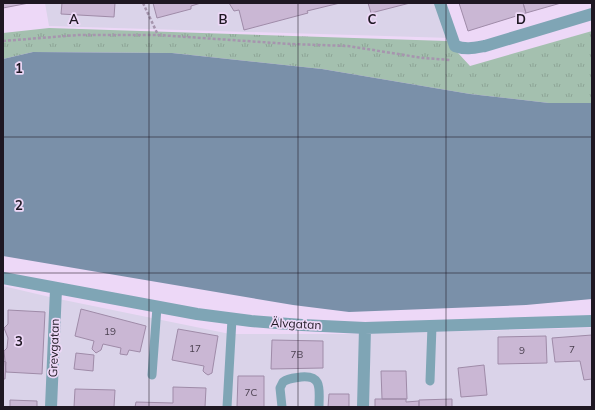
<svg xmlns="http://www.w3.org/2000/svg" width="595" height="410" font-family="Mulish,sans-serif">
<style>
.commercial{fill:#dad3e9}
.grass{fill:url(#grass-tufts)}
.water{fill:#7a90a9}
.building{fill:#cab7d4;stroke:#9f8ba8}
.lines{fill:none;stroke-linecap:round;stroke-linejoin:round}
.path{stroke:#a695ae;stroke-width:2.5;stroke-dasharray:3 2;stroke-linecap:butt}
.lane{stroke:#7fa5b5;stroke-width:9}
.street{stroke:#7fa5b5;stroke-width:12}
.grid{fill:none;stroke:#1e1722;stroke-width:1;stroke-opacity:0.55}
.labels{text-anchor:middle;stroke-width:3.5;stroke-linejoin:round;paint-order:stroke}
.number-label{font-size:10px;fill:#493f4e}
.street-label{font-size:12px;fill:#1e1722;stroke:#edd8f7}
.grid-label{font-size:13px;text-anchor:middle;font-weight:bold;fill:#1e1722;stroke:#edd8f7;stroke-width:3.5;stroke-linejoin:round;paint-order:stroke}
</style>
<defs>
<pattern id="grass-tufts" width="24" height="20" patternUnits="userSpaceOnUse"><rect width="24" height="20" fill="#a4c0af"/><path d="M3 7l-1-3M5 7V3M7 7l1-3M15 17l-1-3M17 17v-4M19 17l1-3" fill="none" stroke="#8da496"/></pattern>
</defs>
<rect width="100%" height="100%" fill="#edd8f7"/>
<path class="commercial" d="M45,3h395l11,35 -402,-12z
M3,286l51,12 176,36h128l234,-6v79h-589z"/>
<path class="grass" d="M49,28l398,13 23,25 122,-35v72h-43l-79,-9 -148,-25 -150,-16 -139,-1 -30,7v-26z"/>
<path class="water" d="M33,52l139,1 150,16 148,25 79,9h43v196l-66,6 -177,7 -56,-7 -290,-49v-197z"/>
<path class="building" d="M3,3h26l-26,5z
M62,3h53l-1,14 -53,-3z
M153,3h48l-10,3v3l-34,9z
M229,3h111l-33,8 1,2 -64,17 -5,-20 -5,1z
M368,3h42l-39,10z
M459,3h64l3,10 -58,18z
M523,3h38l-35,10z
M81,309l65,17 -6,26 -11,-2 -2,5 -7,-1 1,-6 -18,-4 -2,6 -5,3 -4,-4 2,-8 -19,-5z
M8,310l37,2 -3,62 -36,-2 -2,-21 3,-3 1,-10 -4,-10 4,-4z
M178,329l40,7 -6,37 -4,2 -3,-2 -2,-2 1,-5 -32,-6z
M592,335v44l-8,1 -4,-19 -25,1 -3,-24z
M546,336l1,27 -49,1v-27z
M272,340l51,1v27l-52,1z
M76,353l18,2 -1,16 -19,-2z
M3,361l3,1 -1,17h-2z
M484,365l3,30 -26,2 -3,-29z
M381,371h25l1,28h-25z
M238,376h26v31h-27z
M173,387l33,1 -1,19h-70l1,-5 37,1z
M75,389l40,1 -1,17h-40z
M329,394h20v13h-21z
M375,399h31v3l13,-1v6h-44z
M452,399v8h-33v-7z
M10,400l27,1v6h-27z"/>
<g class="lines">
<path class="path" d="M143,3l15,32
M3,41l75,-6h80l132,9 58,2 75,12 28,2"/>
<path class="lane" d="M152,375l5,-68
M430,381l2,-55
M227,407l5,-88
M282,407l-2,-19 3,-6c5,-4 11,-4 18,-5 22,-2 18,13 18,30"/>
<path class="street" d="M440,3l15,43c11,4 19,2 30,0l107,-32
M3,278l194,36 54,7 51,4 63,3 227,-7
M51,407l5,-118
M363,407l2,-79"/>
</g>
<path class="grid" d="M149,3v404M298,3v404M446,3v404M3,137h589M3,273h589"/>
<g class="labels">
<g class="number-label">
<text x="110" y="335">19</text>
<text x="195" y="352">17</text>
<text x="572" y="353">7</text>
<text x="522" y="354">9</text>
<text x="297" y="358">7B</text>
<text x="251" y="396">7C</text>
</g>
<g class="street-label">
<text transform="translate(296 324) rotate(3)" y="4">Älvgatan</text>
<text transform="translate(54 348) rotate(-88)" y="4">Grevgatan</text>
</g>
</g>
<g class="grid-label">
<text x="74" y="24">A</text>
<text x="223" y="24">B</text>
<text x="372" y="24">C</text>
<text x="521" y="24">D</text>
<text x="19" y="73">1</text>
<text x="19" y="210">2</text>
<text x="19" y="346">3</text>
</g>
<rect width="595" height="410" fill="none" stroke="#1e1722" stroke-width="8"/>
</svg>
